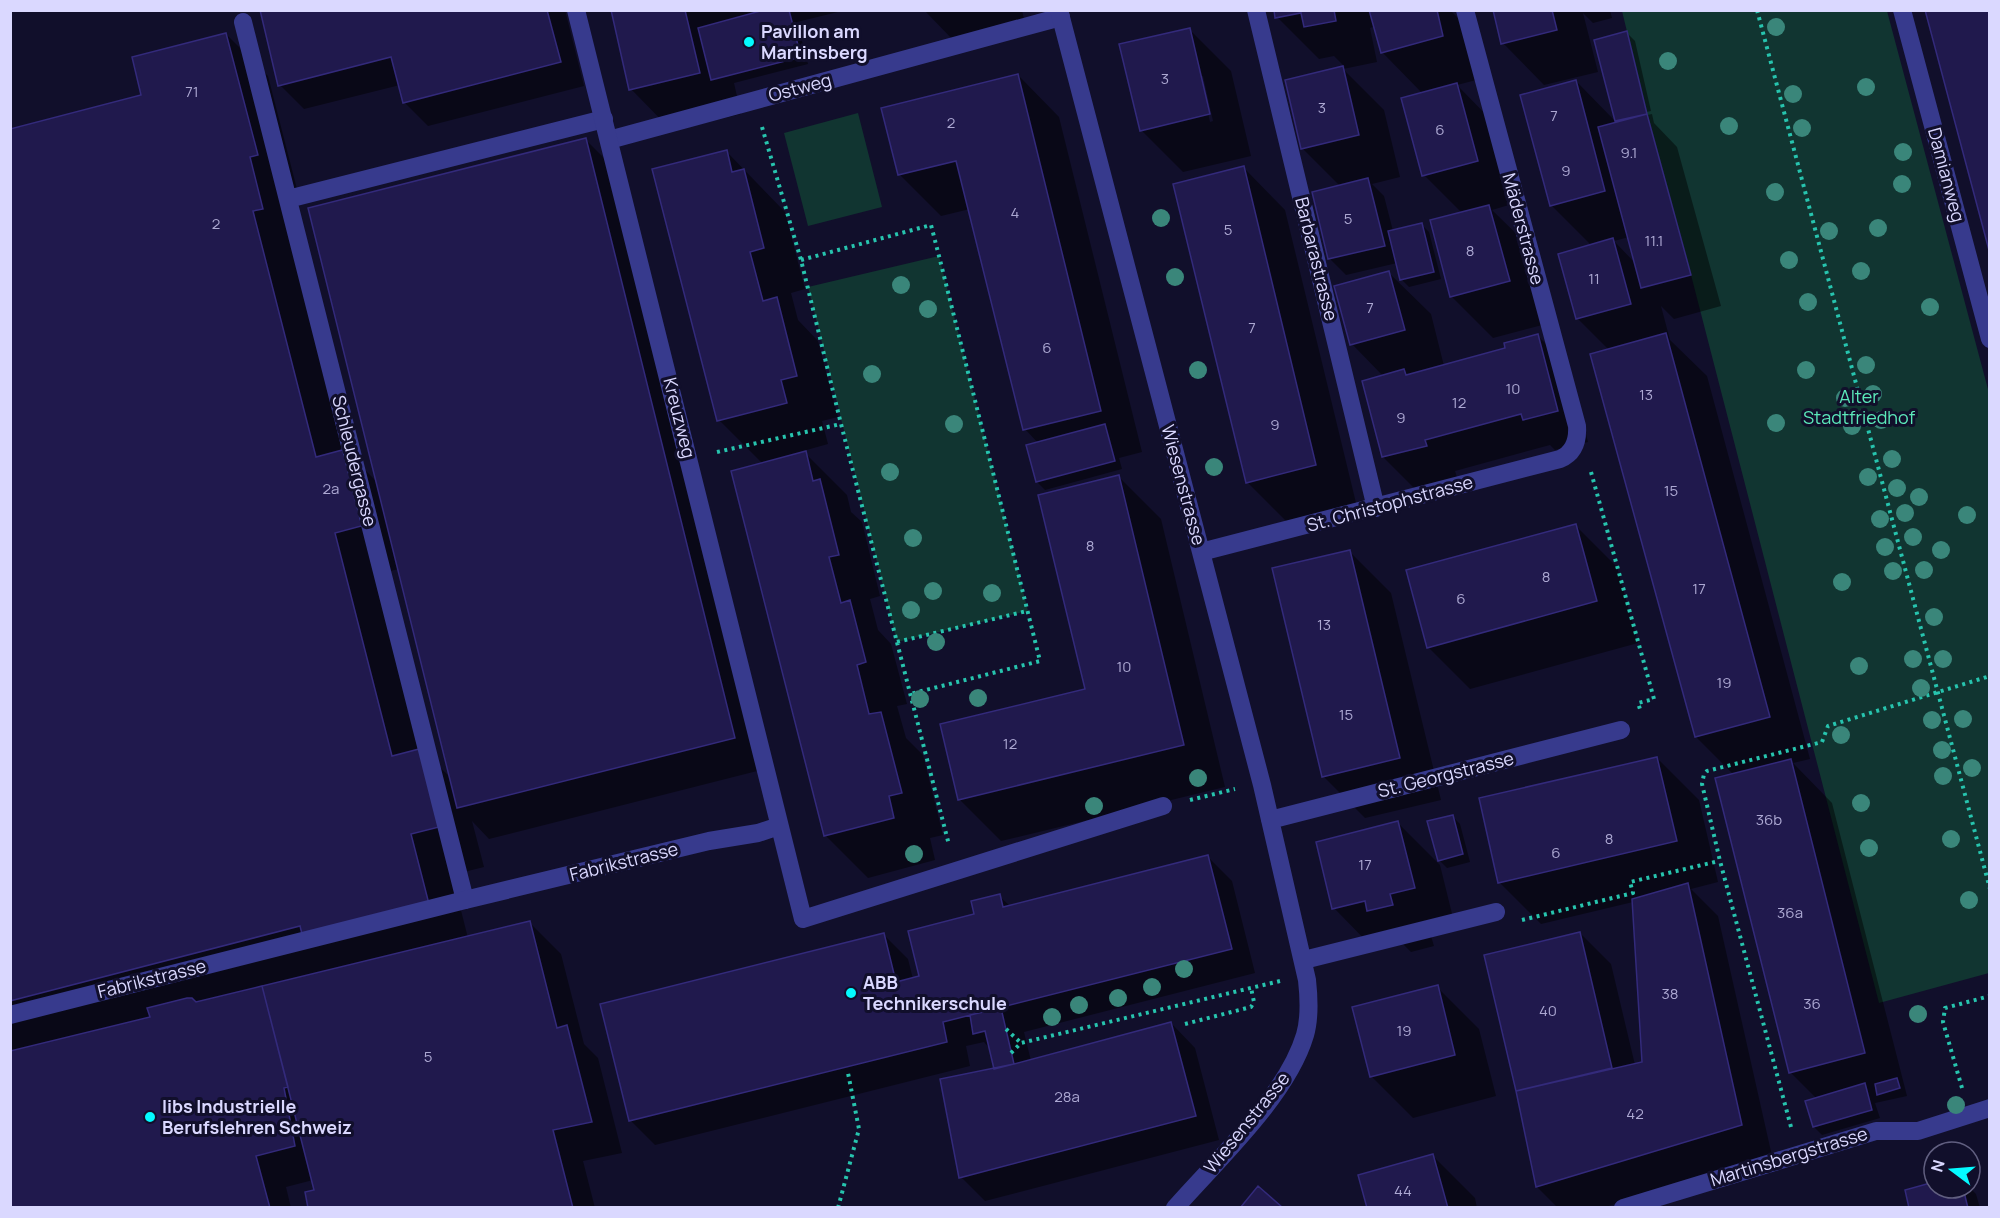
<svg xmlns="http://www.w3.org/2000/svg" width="2000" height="1218" font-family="Manrope,sans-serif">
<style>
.green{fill:#113531}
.shadow{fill:#0007;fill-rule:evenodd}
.building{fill:#20194d;stroke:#332a7b;stroke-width:1.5}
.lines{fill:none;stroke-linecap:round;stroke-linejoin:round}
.path{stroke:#27c4ae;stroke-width:4;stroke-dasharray:3 4.5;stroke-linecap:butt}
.lane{stroke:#373a8d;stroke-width:18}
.street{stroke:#373a8d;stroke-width:18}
.tree{fill:#3a867a}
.poi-dot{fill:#04faff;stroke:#110f2b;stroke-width:2}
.labels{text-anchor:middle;stroke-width:6;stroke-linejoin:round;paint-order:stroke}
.number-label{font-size:15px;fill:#aca8d2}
.poi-label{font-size:18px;font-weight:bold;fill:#dad8ff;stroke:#110f2b;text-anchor:start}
.street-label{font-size:18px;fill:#dad8ff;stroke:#110f2b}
.park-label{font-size:18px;fill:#5be8ba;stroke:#110f2b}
</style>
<rect width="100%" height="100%" fill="#110f2b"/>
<path class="green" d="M1622,11h265l102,382v580l-110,30 -188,-728 -44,-161z
M858,113l24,94 -74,19 -24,-93z
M939,256l89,355 -131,31 -89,-355z"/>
<path class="shadow" d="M261,10h304l19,76 -156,40 -24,-24 -4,-17 -96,24 -24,-24z
M612,10h234l-49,12 11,42 -74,19 7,31 -69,17 -41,-42z
M924,10h98l3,14 -70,18z
M1275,10h175l23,23 11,45 -27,7 41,42 21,75 -27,8 39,38 19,75 -57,15 -42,-42 11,-83 -38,-38 -1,-81 -41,-42 -7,-26 -5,2 7,34 -34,7 41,41 16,67 -28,7 12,12 9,35 28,-7 8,8 12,47 -32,8 -8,-8 -4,-16 -51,12 -17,-17 12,-71 -39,-39 -16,-67 59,-14 -11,-11 -15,3 -42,-42z
M1495,10h115l2,8 -19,5 -10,-10 15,59 -54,13 -41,-42z
M1190,30l41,41 20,85 -68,16 -42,-42zM1200,76h3l10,45 -3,1z
M1627,33l8,8 16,70 -31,7v3l32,-7 2,9 23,24 44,159 -47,13 -13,-13 9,34 37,36 103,383 -17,4 39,40 75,293 -32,7 5,15 -58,17 -8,-8 3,-28 -27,-27 -56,-297 -38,-38 -87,-387 -31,-31 -18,-64 32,-9 -41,-41 25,-124 41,42 -21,-82zM1629,237l7,27 -22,-23z
M226,34l42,42 31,121 -8,2 54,251 33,33 208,-343 31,31 148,598 -276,70 -17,-18 12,46 -32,8 16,63 62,-15 31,31 23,90 14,14 24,95 -39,8 12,47h-285l5,-16 -2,-12 -27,7 5,21h-281v-1078l133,-34zM399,569l52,209 -29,-28 -46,-176z
M1018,75l41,42 83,335 -23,6 3,11 -77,21 -8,-8 -9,-36 10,-3 -13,-14 -55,-220 -29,7 -42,-42z
M726,151l59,61 20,77 -14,4 7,27 20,21 20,76 -16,4 6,23 -25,7 44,44 4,17 11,10 18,74 -10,3 8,31 13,14 16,60 -10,2 9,32 17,17 20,80 -13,3 5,22 -67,18 -42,-42 -93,-364 30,-8 -44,-44z
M1244,168l41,42 72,297 -68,17 -42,-42z
M1389,273l42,41 13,52 63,-17 31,-13 31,31 19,75 -33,8 -5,-5 -95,26 2,6 -43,11 -31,-31 1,-80 -32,-33z
M1119,477l42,42 64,268 -224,54 -42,-42 128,-109z
M1575,525l42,42 21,76 -168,46 -42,-42z
M1349,551l42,42 50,207 -76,18 -42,-42z
M1657,758l42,42 19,82 -27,7 27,27 54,240 -170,52h-44l-21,-21 -19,-96 -32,-135 94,-23 31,31 24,101 9,-2 -11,-161 -92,22 -42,-42z
M1452,816l8,8 10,38 -23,6 -8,-8z
M1398,823l42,42 16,65 -25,6 3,10 -23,6 -9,-9 -27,7 -41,-42z
M1208,857l24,24 23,92 -231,59 7,29 140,-38 24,25 24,92 -234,61 -24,-24 35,-107 -6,-21 -6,-7 -18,4 4,20 -315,79 -24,-24 -29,-116 281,-71 25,25 5,20 8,-2 55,-62 23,-19 11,10z
M1437,987l42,42 17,67 -83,22 -42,-42z
M1433,1156l42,42 2,10h-108z
M1934,1184v4h36l6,6 4,14h-69z"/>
<path class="building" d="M260,10h287l14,52 -158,41 -12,-46 -113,29z
M611,10h74l15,63 -71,17z
M764,10h25l12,47 -90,23 -13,-52z
M1274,10h60l2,11 -32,6 -3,-14 -26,5z
M1369,10h68l6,26 -62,17z
M1493,10h59l5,20 -56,14z
M1925,10h65v244z
M1190,28l20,86 -70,17 -21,-87z
M1627,31l20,83 -32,7 -21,-81z
M226,33l32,122 -8,2 13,52 -10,2 63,246 30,-8 19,76 -30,8 57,223 31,-8 20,78 -32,8 18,70 -126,34 -3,-12 -290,75v-872l131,-34 -9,-38z
M1343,66l16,69 -58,14 -16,-69z
M1018,74l83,337 -78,19 -67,-269 -58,14 -17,-67z
M1576,80l29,111 -55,15 -30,-111z
M1457,83l21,78 -56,15 -21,-78z
M1647,114l44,161 -50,13 -43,-161z
M586,138l149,600 -278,70 -149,-600z
M727,150l5,22 12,-3 20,79 -14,4 13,49 14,-4 20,79 -16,4 6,23 -70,18 -65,-252z
M1244,166l72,299 -70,18 -73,-299z
M1368,178l17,68 -57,13 -16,-67z
M1489,205l21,76 -60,16 -20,-77z
M1422,223l12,49 -34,8 -12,-49z
M1613,238l18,66 -55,15 -18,-65z
M1389,271l16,59 -55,15 -16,-59z
M1666,333l104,384 -75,20 -105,-383z
M1538,334l20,77 -35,9 -2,-6 -96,26 2,6 -45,11 -20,-76 42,-12 2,6 99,-27 -1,-5z
M1105,424l10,37 -79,21 -10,-37z
M806,451l7,30 7,-2 19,76 -10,2 12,46 9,-3 16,62 -9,3 12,49 12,-2 21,81 -13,3 5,22 -70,18 -93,-365z
M1119,475l65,270 -226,55 -18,-76 145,-35 -47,-194z
M1576,524l21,77 -170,47 -21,-78z
M1350,550l50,208 -78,19 -50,-209z
M1657,757l20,84 -179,42 -19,-85z
M1791,759l74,294 -76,20 -74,-295z
M1453,815l10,39 -25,7 -11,-40z
M1398,821l17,67 -25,6 3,11 -26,6 -2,-10 -33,8 -16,-67z
M1208,855l24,94 -289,73 4,20 -318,79 -29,-117 284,-71 12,49 23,-6 -11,-45 66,-17 -3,-13 29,-7 3,13z
M1688,883l54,242 -206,62 -20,-96 126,-29 -10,-163z
M530,921l27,107 10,-3 25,97 -39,8 20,78h-265l-3,-16 9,-2 -52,-204z
M1580,932l32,136 -96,23 -32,-136z
M1438,985l17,70 -85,22 -18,-70z
M262,986l26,101 -4,1 11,58 -39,10 14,52h-260v-157l140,-34 -3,-9 40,-10h5l4,4z
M1001,1008l13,56 -20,5 -9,-38 -12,3 -3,-19z
M1171,1022l25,94 -237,62 -19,-99 74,-15z
M1897,1078l3,10 -23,7 -2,-11z
M1865,1083l7,27 -59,17 -8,-26z
M1433,1154l15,54h-81l-9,-33z
M1934,1182v6h29l5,20h-59l-4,-18z
M1258,1186l25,22h-43z"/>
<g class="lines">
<path class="path" d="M1757,10l233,879
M762,127l39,133 40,164
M801,260l130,-35 8,31 101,405 -130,33
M717,452l124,-28 108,421
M1591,472l63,227 -16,4 2,6
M897,642l130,-31
M1190,800l45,-11
M1522,920l111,-27 -3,-11 89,-21
M1185,1024l66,-17 3,-5 -3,-14
M1006,1029l15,14
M1011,1053l10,-10 259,-62
M1962,1088l-19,-66 2,-14 45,-12
M1791,1127l-71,-266 -18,-77 2,-10 3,-3 115,-29 6,-16 162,-50
M838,1208l21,-79 -11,-56"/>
<path class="lane" d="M243,22l222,878
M609,140l452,-123
M288,199l316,-80"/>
<path class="street" d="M576,10l227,909 360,-113
M1059,10l203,775 45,195c2,18 3,38 -2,55 -18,61 -88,125 -130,173
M1256,10l120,498
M1902,10l88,329
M1201,552l359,-93c14,-6 18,-18 17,-33l-112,-416
M1270,820l351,-90
M1304,960l192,-48
M10,1015l455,-115 244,-59 49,-8 21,-7
M1623,1208l253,-77h42l72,-23"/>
</g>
<g class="tree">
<circle cx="1776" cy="27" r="9"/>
<circle cx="1668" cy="61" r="9"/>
<circle cx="1866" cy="87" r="9"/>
<circle cx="1793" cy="94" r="9"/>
<circle cx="1729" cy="126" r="9"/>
<circle cx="1802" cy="128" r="9"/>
<circle cx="1903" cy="152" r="9"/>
<circle cx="1902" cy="184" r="9"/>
<circle cx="1775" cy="192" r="9"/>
<circle cx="1161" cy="218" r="9"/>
<circle cx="1878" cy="228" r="9"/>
<circle cx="1829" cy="231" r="9"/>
<circle cx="1789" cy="260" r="9"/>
<circle cx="1861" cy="271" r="9"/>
<circle cx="1175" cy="277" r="9"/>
<circle cx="901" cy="285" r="9"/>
<circle cx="1808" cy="302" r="9"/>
<circle cx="1930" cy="307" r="9"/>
<circle cx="928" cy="309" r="9"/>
<circle cx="1866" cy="365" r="9"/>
<circle cx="1198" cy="370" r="9"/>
<circle cx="1806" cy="370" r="9"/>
<circle cx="872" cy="374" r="9"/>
<circle cx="1873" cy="394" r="9"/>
<circle cx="1845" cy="398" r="9"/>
<circle cx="1881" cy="420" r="9"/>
<circle cx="1776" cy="423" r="9"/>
<circle cx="954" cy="424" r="9"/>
<circle cx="1852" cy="426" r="9"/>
<circle cx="1892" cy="459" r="9"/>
<circle cx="1214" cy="467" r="9"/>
<circle cx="890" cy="472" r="9"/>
<circle cx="1868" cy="477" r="9"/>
<circle cx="1897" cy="488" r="9"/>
<circle cx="1919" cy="497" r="9"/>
<circle cx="1905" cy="513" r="9"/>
<circle cx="1967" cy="515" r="9"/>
<circle cx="1880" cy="519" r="9"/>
<circle cx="1913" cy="537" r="9"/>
<circle cx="913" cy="538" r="9"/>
<circle cx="1885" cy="547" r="9"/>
<circle cx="1941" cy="550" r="9"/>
<circle cx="1924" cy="570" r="9"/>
<circle cx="1893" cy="571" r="9"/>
<circle cx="1842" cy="582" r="9"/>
<circle cx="933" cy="591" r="9"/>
<circle cx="992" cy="593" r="9"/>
<circle cx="911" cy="610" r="9"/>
<circle cx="1934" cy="617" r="9"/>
<circle cx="936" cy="642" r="9"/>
<circle cx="1913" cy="659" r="9"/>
<circle cx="1943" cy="659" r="9"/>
<circle cx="1859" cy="666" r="9"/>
<circle cx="1921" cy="688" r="9"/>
<circle cx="978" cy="698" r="9"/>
<circle cx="920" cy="699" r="9"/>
<circle cx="1963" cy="719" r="9"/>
<circle cx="1932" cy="720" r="9"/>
<circle cx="1841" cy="735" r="9"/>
<circle cx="1942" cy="750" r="9"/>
<circle cx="1972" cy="768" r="9"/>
<circle cx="1943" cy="776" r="9"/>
<circle cx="1198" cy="778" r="9"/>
<circle cx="1861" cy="803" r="9"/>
<circle cx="1094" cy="806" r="9"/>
<circle cx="1951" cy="839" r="9"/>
<circle cx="1869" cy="848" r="9"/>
<circle cx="914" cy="854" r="9"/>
<circle cx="1969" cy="900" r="9"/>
<circle cx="1184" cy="969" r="9"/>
<circle cx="1152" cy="987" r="9"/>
<circle cx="1118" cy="998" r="9"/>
<circle cx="1079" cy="1005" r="9"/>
<circle cx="1918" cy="1014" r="9"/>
<circle cx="1052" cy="1017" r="9"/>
<circle cx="1956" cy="1105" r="9"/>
</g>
<g class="poi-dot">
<circle cx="749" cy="42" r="6"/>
<circle cx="851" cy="993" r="6"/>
<circle cx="150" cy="1117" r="6"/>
</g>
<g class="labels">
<g class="number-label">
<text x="1165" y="84">3</text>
<text x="192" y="97">71</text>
<text x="1322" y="113">3</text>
<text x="1554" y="121">7</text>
<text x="951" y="128">2</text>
<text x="1440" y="135">6</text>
<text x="1629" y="158">9.1</text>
<text x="1566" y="176">9</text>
<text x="1015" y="218">4</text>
<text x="1348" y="224">5</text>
<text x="216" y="229">2</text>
<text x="1228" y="235">5</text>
<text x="1654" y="246">11.1</text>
<text x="1470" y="256">8</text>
<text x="1594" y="284">11</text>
<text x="1370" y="313">7</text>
<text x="1252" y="333">7</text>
<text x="1047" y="353">6</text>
<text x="1513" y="394">10</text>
<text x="1646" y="400">13</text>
<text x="1459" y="408">12</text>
<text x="1401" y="423">9</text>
<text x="1275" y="430">9</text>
<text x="331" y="494">2a</text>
<text x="1671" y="496">15</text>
<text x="1090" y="551">8</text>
<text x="1546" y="582">8</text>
<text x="1699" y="594">17</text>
<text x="1461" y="604">6</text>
<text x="1324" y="630">13</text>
<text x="1124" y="672">10</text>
<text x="1724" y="688">19</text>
<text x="1346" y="720">15</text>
<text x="1010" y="749">12</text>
<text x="1769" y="825">36b</text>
<text x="1609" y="844">8</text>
<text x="1556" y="858">6</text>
<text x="1365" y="870">17</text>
<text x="1790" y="918">36a</text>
<text x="1670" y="999">38</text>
<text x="1812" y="1009">36</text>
<text x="1548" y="1016">40</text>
<text x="1404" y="1036">19</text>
<text x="428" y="1062">5</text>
<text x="1067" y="1102">28a</text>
<text x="1635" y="1119">42</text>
<text x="1403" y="1196">44</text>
</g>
<g class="poi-label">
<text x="761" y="38">Pavillon am<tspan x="761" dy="21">Martinsberg</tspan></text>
<text x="863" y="989">ABB<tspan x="863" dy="21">Technikerschule</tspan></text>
<text x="162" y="1113">libs Industrielle<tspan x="162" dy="21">Berufslehren Schweiz</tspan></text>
</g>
<g class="street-label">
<text transform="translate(800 88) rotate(-15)" y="6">Ostweg</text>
<text transform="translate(1946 175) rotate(75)" y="6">Damianweg</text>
<text transform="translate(1523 229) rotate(75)" y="6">Mäderstrasse</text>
<text transform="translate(1316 259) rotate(76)" y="6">Barbarastrasse</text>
<text transform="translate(679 418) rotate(76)" y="6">Kreuzweg</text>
<text transform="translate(354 461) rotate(76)" y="6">Schleudergasse</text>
<text transform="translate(1183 485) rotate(75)" y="6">Wiesenstrasse</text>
<text transform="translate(1390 504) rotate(-15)" y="6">St. Christophstrasse</text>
<text transform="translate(1446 775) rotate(-14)" y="6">St. Georgstrasse</text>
<text transform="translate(624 862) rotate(-14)" y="6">Fabrikstrasse</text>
<text transform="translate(152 979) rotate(-14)" y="6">Fabrikstrasse</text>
<text transform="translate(1247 1123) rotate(-51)" y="6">Wiesenstrasse</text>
<text transform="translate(1789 1157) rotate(-17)" y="6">Martinsbergstrasse</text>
</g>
<g class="park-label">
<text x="1859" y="403">Alter<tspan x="1859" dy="21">Stadtfriedhof</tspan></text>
</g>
</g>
<rect width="2000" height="1218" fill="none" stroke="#dad8ff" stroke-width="24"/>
<g transform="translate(1952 1170) rotate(286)"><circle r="28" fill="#110f2b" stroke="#615f80" stroke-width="1.5"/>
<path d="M0-4.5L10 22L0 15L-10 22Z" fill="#04faff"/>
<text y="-9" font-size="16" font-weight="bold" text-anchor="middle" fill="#dad8ff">N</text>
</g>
</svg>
